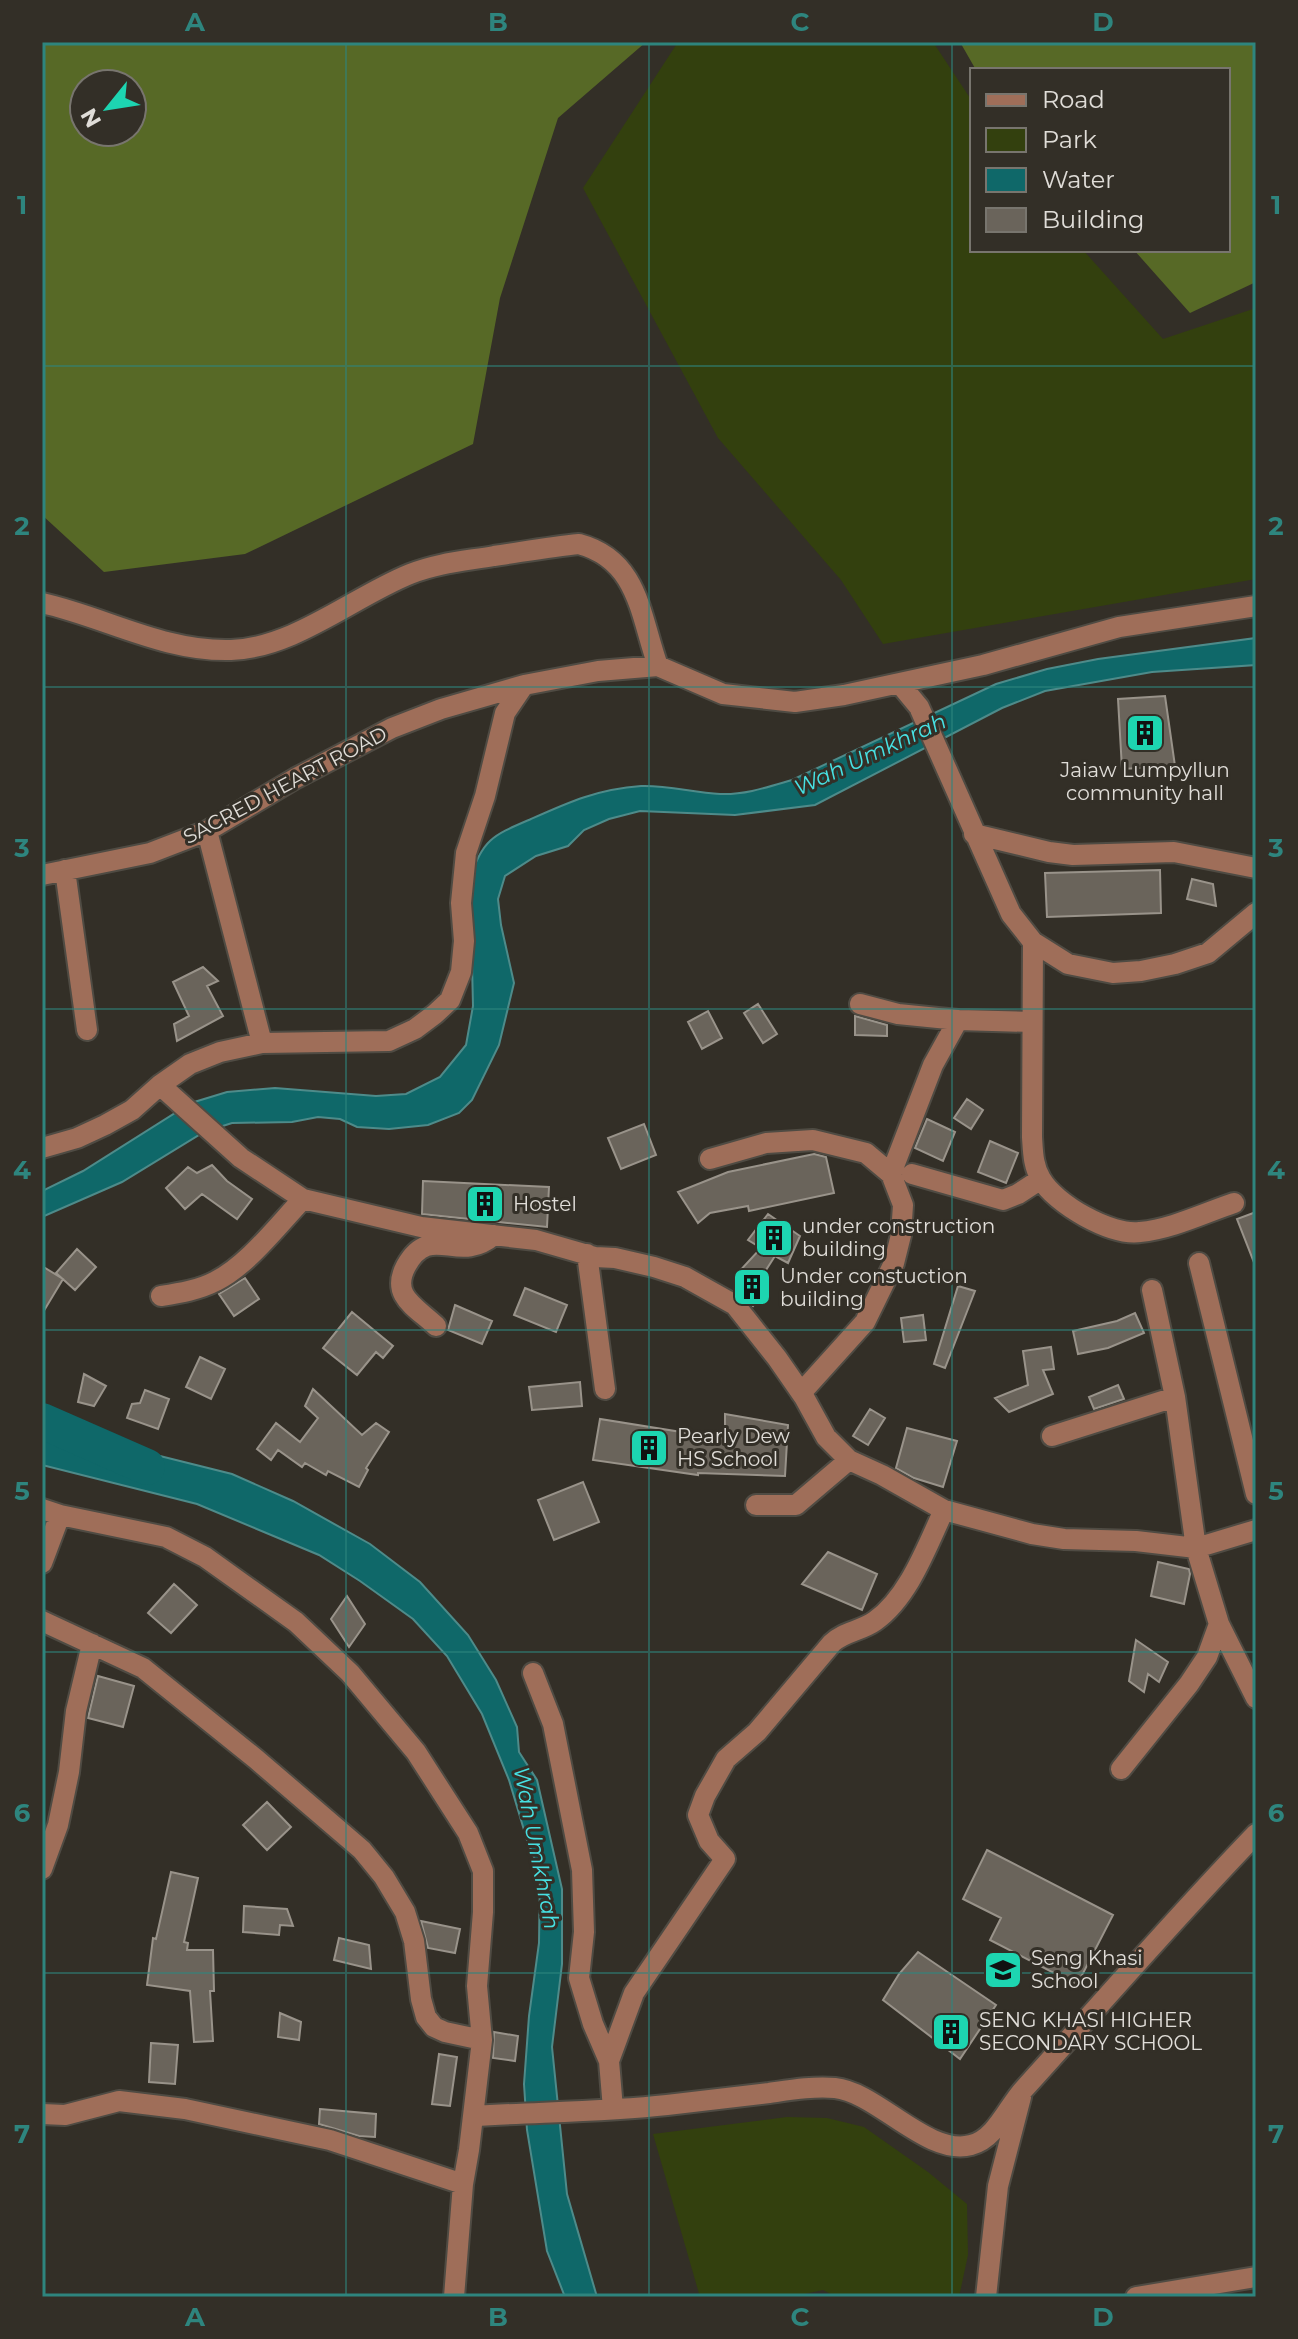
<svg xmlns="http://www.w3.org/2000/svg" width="1298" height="2339" font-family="Montserrat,sans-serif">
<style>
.green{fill:#33400e}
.forest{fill:#576926;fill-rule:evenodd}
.water{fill:#0f6869;stroke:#4e8b8a;stroke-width:2}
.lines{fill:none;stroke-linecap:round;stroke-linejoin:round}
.river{stroke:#0f6869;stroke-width:36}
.building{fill:#6a645b;stroke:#99938a;stroke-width:2}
.minor-casing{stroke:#4f4b43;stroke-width:24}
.minor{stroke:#9f6e59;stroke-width:20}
.grid{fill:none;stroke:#2e857e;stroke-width:2;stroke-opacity:0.55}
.labels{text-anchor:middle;stroke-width:6;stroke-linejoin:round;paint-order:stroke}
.poi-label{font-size:20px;fill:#e0ddd8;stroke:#332f27;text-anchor:start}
.street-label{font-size:20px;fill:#e0ddd8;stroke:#332f27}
.water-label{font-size:22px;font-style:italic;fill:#47e1e3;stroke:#332f27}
.neatline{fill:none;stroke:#2e857e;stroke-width:3}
.grid-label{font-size:26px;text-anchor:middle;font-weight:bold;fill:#2e857e}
</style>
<rect width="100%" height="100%" fill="#332f27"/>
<path class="green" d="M678,42h255l39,59v149h111l80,89 93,-31v271l-373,65 -42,-64 -123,-142 -135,-250z
M787,2117l40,1 37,9 64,45 39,32 1,51 -9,42h-122l-14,-7 -33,7h-90l-47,-163z"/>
<path class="forest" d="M42,42h604l-88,76 -58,180 -27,146 -228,110 -141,18 -62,-57zM84,84h48v48h-48z
M960,42h296v240l-66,31 -56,-63h94v-180h-252z"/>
<path class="water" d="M1256,638v27l-104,7 -107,19 -43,17 -187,97 -80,10 -95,-4 -31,8 -25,11 -16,16 -32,10 -31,20 -7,23 3,26 13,58 -15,62 -27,55 -13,13 -31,12 -39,4 -32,-2 -17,-8 -22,-2 -26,5 -60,1 -28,9 -82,50 -80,35v-26l41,-20 108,-68 36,-11 48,-4 101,8 30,-2 34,-17 26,-32 7,-39 -3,-127c12,-40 24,-44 61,-60 38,-17 67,-30 110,-33 27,-1 53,7 79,8 25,1 48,-7 72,-14l204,-96 51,-15 51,-10z
M42,1433l64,15 50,7 76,19 61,27 77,43 50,38 48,53 28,45 21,47 2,25 18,28 25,109v75l-10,83 15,147 30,103h-32l-18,-46 -20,-121 -3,-46 5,-68 10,-73 1,-71 -13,-32 -18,-60 -27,-66 -35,-58 -34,-37 -53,-38 -41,-26 -122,-51 -155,-39z"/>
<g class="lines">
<path class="river" d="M42,1421l105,46"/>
</g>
<path class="building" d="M1165,696l10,70 -53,3 -4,-70z
M1160,870l1,43 -114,4 -2,-44z
M1192,879l21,5 3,22 -29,-7z
M203,967l15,14 -11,5 16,30 -46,25 -3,-17 15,-8 -16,-34z
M758,1004l19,30 -14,9 -19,-30z
M708,1011l14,27 -20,11 -14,-27z
M855,1016l32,9v11l-32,-1z
M967,1099l16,11 -12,19 -17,-11z
M927,1119l28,13 -12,29 -28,-13z
M644,1124l12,31 -35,14 -13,-31z
M990,1141l28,12 -12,30 -28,-11z
M814,1154l12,3 8,36 -85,18 -1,-5 -38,7 -12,10 -20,-31 50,-20z
M212,1165l15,16 25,18 -15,20 -35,-25 -17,15 -19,-21 22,-21 9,6z
M423,1181l126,6 -2,40 -125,-13z
M1256,1212v53h-1l-18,-46z
M768,1214l32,22 -12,27 -13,-7 -18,28 9,6 -13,16 -16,-15 9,-8 -10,-8 25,-27 -13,-8z
M77,1249l19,18 -21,23 -19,-17z
M42,1266l21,13 -21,35z
M245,1278l14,21 -25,17 -15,-22z
M958,1286l17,5 -30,77 -11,-4z
M525,1288l42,17 -11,27 -42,-17z
M455,1305l37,16 -10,23 -34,-14z
M352,1312l41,34 -10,12 -7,-6 -19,23 -34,-27z
M1135,1313l9,20 -36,15 -30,6 -5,-23 44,-10z
M923,1315l3,25 -22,2 -3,-24z
M1051,1347l3,22 -11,1 10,24 -44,18 -14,-14 33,-13 -5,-34z
M200,1357l25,12 -14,30 -25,-12z
M84,1374l22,12 -12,20 -16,-4z
M580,1382l2,24 -50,4 -3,-23z
M1118,1385l6,14 -30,10 -5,-12z
M313,1389l49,46 14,-12 13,9 -23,36 2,2 -9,17 -31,-16 -2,4 -21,-12 -3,4 -24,-17 -7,10 -14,-11 19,-26 24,19 18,-24 -13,-12z
M145,1390l24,9 -11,30 -31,-11 5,-14 8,-1z
M870,1409l15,9 -17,27 -15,-9z
M725,1414l63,11 -3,51 -87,-3v2l-105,-15 7,-41 125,20z
M907,1428l50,13 -14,46 -29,-9 -18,-10z
M583,1482l16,40 -45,18 -16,-40z
M828,1552l49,22 -15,36 -60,-26z
M1158,1562l31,7 1,5 -6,30 -33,-8z
M174,1584l23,21 -26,28 -23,-20z
M347,1596l18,28 -16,23 -18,-28z
M1136,1640l32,22 -9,20 -11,-8 -4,18 -15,-11z
M98,1676l36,10 -11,41 -35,-9z
M267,1802l24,25 -24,23 -24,-25z
M987,1850l126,65 -36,70 -87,-45 11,-22 -38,-19z
M171,1872l27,6 -14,64 4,1 -1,7h26l1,41h-4l3,50 -19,1 -4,-51 -43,-6 6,-47 3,1z
M244,1906l43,3 6,17 -13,-1 -1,10 -36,-3z
M421,1921l39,8 -5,24 -27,-5z
M339,1938l30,7 2,24 -37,-9z
M918,1952l78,53 -36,54 -77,-59 16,-26z
M280,2013l21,9 -2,18 -21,-3z
M494,2032l24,4 -3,25 -22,-3z
M151,2043l27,2 -3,39 -26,-2z
M439,2054l18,3 -7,49 -18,-2z
M320,2109l56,5 -1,23 -16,-1 -40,-12z"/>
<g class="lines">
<defs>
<path id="minor" d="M42,603c63,14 122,49 189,47 63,-2 122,-53 179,-76 27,-11 55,-13 84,-18 28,-4 56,-9 85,-12 60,16 61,72 79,122
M900,684l19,23 92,207 22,28 35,22 45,9 28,-2 34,-7 33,-11 48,-40
M207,831l55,212
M974,834l75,18 24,3 101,-3 82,16
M65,870l22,160
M42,875l108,-22 57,-22 89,-53 96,-50 49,-19 83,-24 74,-14 60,-5 65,28 72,8 49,-7 139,-30 136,-38 137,-21
M1033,942l-1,195c1,15 1,29 9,42 14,25 70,57 99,53 32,-3 64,-19 94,-29
M860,1004l38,10 60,6 -25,45 -42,109
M958,1020l74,2
M160,1085l81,73 62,41 118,28 115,13 59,17 20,1 39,9 31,10 50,28 42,53 27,39 22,40 23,23 33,15 62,35 88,24 32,5 72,2 60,7 60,-18
M42,1148l35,-10 28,-13 27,-15 28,-25 30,-21 30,-12 42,-9 127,-2 26,-12 20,-15 15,-14 11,-28 3,-31 -3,-38 5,-50 19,-57 20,-83 19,-28
M710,1159l56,-16 47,-3 53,13 25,21 12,31 -2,30 -7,28 -29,59 -64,71
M912,1174l91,26 15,-6 23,-15
M587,1254l18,135
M1199,1263l57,231
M161,1296c19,-3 38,-6 55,-15 32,-16 62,-56 87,-82
M436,1326c-20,-19 -46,-30 -30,-60 25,-45 52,0 88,-31
M1052,1436l123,-39
M756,1505h40l53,-45
M42,1509l18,6 106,22 39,20 91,65 54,51 66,79 52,81 15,38v41l-6,74 5,54 -13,110 -6,34 -9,113
M42,1563l18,-48
M42,1621l101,47 113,91 106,91 22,27 21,35 9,29 7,58 5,18 8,10 11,5 37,8
M1219,1624l37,74
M533,1673l20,51 29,146 2,62 -5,46 14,46 16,37
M1121,1769l68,-85 18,-27 12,-33 -23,-76 -21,-151 -23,-107
M42,1869l16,-44 11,-53 7,-61 16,-67
M613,2109l-4,-48 25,-68 91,-134 -16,-18 -11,-26 7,-19 21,-37 31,-27 75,-89c11,-11 29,-12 43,-22 34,-24 52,-75 69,-111
M42,2114l23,1 54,-14 66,8 145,31 133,44
M474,2116c64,-4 129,-4 193,-11 34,-4 68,-8 102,-12 21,-3 44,-7 66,-5 42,4 93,69 136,57 25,-6 37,-39 53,-56 77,-85 152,-172 232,-255
M986,2297l12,-111 23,-89
M1136,2297l120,-20"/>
</defs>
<use href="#minor" class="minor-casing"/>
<use href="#minor" class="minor"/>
</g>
<path class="grid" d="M346,42v2255M649,42v2255M952,42v2255M42,366h1214M42,687h1214M42,1009h1214M42,1330h1214M42,1652h1214M42,1973h1214"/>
<defs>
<symbol id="building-square" viewBox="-11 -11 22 22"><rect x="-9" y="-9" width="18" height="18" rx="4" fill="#1dd5b1" stroke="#332f27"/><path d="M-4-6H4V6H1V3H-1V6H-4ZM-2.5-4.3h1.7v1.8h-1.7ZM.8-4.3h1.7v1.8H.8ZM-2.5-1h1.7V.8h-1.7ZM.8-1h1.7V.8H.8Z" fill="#111"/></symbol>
<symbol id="school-square" viewBox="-11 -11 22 22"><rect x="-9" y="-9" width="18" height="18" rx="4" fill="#1dd5b1" stroke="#332f27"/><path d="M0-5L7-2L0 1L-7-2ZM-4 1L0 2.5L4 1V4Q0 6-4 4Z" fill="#111"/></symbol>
</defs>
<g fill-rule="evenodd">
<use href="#building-square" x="1123" y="711" width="44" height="44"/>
<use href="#building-square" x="463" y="1182" width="44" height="44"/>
<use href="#building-square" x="752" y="1216" width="44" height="44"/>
<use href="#building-square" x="730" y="1265" width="44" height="44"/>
<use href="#building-square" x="627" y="1426" width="44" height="44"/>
<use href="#school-square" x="981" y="1948" width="44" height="44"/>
<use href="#building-square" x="929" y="2010" width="44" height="44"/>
</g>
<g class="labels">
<g class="poi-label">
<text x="1145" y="777" text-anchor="middle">Jaiaw Lumpyllun<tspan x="1145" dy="23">community hall</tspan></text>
<text x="513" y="1211">Hostel</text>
<text x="802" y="1233">under construction<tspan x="802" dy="23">building</tspan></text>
<text x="780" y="1283">Under constuction<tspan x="780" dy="23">building</tspan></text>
<text x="677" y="1443">Pearly Dew<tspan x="677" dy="23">HS School</tspan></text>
<text x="1031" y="1965">Seng Khasi<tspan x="1031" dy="23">School</tspan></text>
<text x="979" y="2027">SENG KHASI HIGHER<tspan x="979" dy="23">SECONDARY SCHOOL</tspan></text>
</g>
<g class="street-label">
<text transform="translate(285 785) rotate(-28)" y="7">SACRED HEART ROAD</text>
</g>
<g class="water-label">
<text transform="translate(870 754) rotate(-25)" y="8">Wah Umkhrah</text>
<text transform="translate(537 1848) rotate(79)" y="8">Wah Umkhrah</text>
</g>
</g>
<rect width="1298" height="2339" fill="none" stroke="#332f27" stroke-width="88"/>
<rect x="970" y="68" width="260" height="184" fill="#332f27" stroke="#78756e" stroke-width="2"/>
<rect x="986" y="94" width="40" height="12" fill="#9f6e59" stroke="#78756e" stroke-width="2"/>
<text x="1042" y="108" font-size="24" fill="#e0ddd8">Road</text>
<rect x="986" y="128" width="40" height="24" fill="#33400e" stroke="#78756e" stroke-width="2"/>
<text x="1042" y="148" font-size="24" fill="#e0ddd8">Park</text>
<rect x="986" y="168" width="40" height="24" fill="#0f6869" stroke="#78756e" stroke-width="2"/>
<text x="1042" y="188" font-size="24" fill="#e0ddd8">Water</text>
<rect x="986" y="208" width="40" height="24" fill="#6a645b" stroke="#78756e" stroke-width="2"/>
<text x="1042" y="228" font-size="24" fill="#e0ddd8">Building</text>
<g transform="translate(108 108) rotate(240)"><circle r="38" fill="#332f27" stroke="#78756e" stroke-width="2"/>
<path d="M0-6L14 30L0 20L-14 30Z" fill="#1dd5b1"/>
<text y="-12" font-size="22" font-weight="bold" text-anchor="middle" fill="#e0ddd8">N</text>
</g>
<rect x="44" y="44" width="1210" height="2251" class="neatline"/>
<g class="grid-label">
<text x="195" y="31">A</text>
<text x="498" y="31">B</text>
<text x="800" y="31">C</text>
<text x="1103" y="31">D</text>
<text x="22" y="214">1</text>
<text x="1276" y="214">1</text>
<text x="22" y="535">2</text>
<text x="1276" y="535">2</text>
<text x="22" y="857">3</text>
<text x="1276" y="857">3</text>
<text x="22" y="1179">4</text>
<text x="1276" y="1179">4</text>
<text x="22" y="1500">5</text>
<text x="1276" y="1500">5</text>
<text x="22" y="1822">6</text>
<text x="1276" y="1822">6</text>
<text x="22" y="2143">7</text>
<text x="1276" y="2143">7</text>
<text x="195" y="2326">A</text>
<text x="498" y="2326">B</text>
<text x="800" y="2326">C</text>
<text x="1103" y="2326">D</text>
</g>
</svg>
